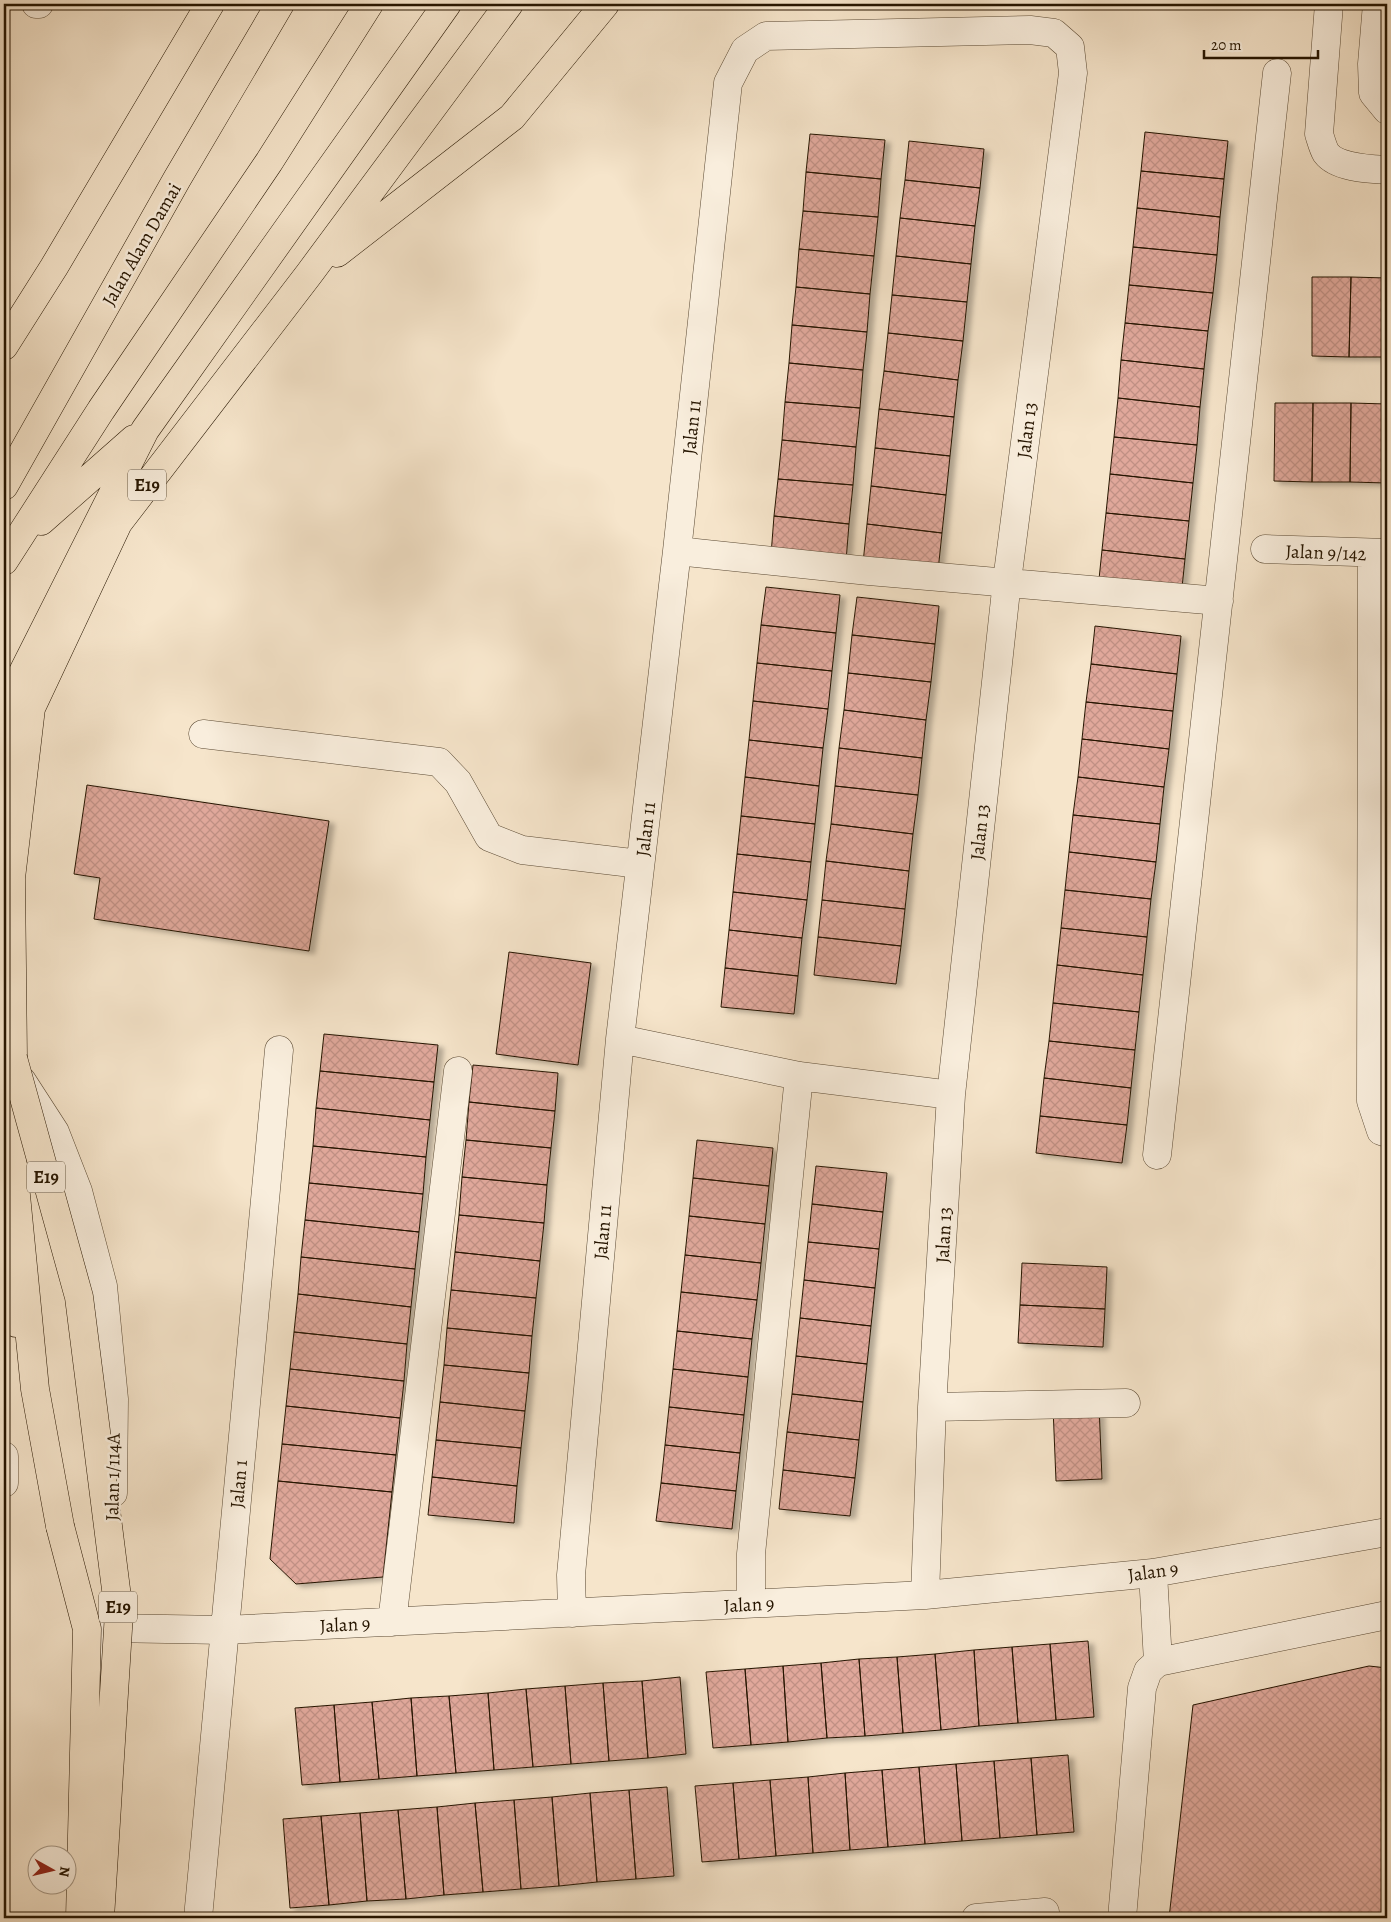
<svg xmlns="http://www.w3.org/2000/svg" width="1391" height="1922" font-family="Alegreya,serif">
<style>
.building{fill:url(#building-cross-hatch);stroke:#261500;filter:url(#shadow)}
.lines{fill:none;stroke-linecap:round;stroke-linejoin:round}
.minor-casing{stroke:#5a4933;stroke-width:29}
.major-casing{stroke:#261500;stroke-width:29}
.highway-casing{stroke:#261500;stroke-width:29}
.minor{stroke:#f9eedd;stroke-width:28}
.major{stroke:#f6e5cb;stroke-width:28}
.highway{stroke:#f6e5cb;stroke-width:28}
.highway-bridge-casing{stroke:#261500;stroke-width:29;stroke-linecap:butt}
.highway-bridge{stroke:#f6e5cb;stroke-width:28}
.labels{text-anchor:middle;stroke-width:5;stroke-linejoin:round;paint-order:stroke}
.shield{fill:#f9eedd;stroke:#655642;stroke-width:1}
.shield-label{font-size:18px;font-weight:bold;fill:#261500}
.street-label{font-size:19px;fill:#261500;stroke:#f9eedd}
</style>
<defs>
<pattern id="building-cross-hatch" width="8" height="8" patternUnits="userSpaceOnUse" patternTransform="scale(1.25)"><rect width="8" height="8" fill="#e0a89b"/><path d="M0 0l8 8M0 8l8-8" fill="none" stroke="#c09084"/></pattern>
<filter id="shadow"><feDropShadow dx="5.5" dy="3" stdDeviation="2.5" flood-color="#0004"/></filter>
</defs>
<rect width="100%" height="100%" fill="#f6e5cb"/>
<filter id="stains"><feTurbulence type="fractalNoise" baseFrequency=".004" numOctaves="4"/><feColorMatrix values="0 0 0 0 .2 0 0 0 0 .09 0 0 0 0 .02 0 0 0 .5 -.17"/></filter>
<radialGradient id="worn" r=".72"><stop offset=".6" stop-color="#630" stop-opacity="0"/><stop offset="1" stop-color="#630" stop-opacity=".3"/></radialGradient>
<path class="building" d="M1145,132l83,9 -4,38 -83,-8z
M810,134l75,6 -4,39 -75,-7z
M909,141l75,8 -4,39 -75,-8z
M1141,171l83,8 -4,38 -83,-9z
M806,172l75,7 -3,38 -75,-6z
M905,180l75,8 -5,38 -75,-8z
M1137,208l83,9 -3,38 -84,-8z
M803,211l75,6 -4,39 -75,-7z
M900,218l75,8 -4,38 -75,-8z
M1133,247l84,8 -4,38 -84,-8z
M799,249l75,7 -4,38 -74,-7z
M896,256l75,8 -4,38 -75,-7z
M1312,277h39l-2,80 -37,-1z
M1351,277l36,1v79h-38z
M1129,285l84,8 -5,38 -83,-8z
M796,287l74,7 -3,38 -75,-7z
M892,295l75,7 -4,39 -75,-8z
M1125,323l83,8 -4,38 -83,-9z
M792,325l75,7 -4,38 -74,-7z
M888,333l75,8 -5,39 -74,-9z
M1121,360l83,9 -4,38 -82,-9z
M789,363l74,7 -3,38 -75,-6z
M884,371l74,9 -4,37 -75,-8z
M1118,398l82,9 -3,38 -83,-8z
M785,402l75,6 -4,39 -74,-7z
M1275,403h38l-1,79 -38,-1z
M1313,403h38l-1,79h-38z
M1351,403l36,1v79l-37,-1z
M879,409l75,8 -4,39 -75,-8z
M1114,437l83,8 -4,38 -83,-9z
M782,440l74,7 -3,38 -75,-6z
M875,448l75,8 -4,39 -75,-9z
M1110,474l83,9 -4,38 -83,-8z
M778,479l75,6 -4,39 -75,-8z
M871,486l75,9 -4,38 -75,-9z
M1106,513l83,8 -4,38 -83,-9z
M774,516l75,8 -3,37 -75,-6z
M867,524l75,9 -4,38 -75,-8z
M1102,550l83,9 -4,38 -83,-8z
M766,587l74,8 -4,38 -75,-8z
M857,597l82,9 -4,38 -83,-9z
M761,625l75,8 -4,38 -75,-8z
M1095,626l86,10 -4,38 -86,-10z
M852,635l83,9 -4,38 -83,-9z
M757,663l75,8 -4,38 -75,-8z
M1091,664l86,10 -4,37 -87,-9z
M848,673l83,9 -5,38 -82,-10z
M753,701l75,8 -5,39 -74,-8z
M1086,702l87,9 -4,38 -87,-10z
M844,710l82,10 -4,38 -83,-10z
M1082,739l87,10 -5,38 -86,-10z
M749,740l74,8 -4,38 -74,-9z
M839,748l83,10 -4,37 -83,-9z
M745,777l74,9 -4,38 -74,-8z
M1078,777l86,10 -4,37 -87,-9z
M87,785l242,36 -20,130 -215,-32 6,-41 -26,-4z
M835,786l83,9 -5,39 -82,-10z
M1073,815l87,9 -4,38 -87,-10z
M741,816l74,8 -4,38 -74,-8z
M831,824l82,10 -4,37 -83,-10z
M1069,852l87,10 -5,37 -86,-9z
M737,854l74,8 -4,38 -74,-8z
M826,861l83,10 -4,38 -83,-9z
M1065,890l86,9 -4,38 -86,-9z
M733,892l74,8 -5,38 -73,-8z
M822,900l83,9 -4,37 -83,-9z
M1061,928l86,9 -4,38 -86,-10z
M729,930l73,8 -4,38 -73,-8z
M818,937l83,9 -5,38 -82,-9z
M509,952l82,11 -13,102 -82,-11z
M1057,965l86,10 -4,37 -86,-9z
M725,968l73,8 -4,38 -73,-7z
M1053,1003l86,9 -4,38 -86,-9z
M324,1034l114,11 -4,37 -114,-11z
M1049,1041l86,9 -4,38 -87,-10z
M473,1065l85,8 -3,38 -86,-9z
M320,1071l114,11 -4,38 -114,-12z
M1044,1078l87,10 -4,37 -87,-9z
M469,1102l86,9 -4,37 -85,-8z
M316,1108l114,12 -4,37 -113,-11z
M1040,1116l87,9 -5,38 -86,-10z
M466,1140l85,8 -4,37 -85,-8z
M697,1140l76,8 -4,38 -76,-8z
M313,1146l113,11 -3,37 -114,-11z
M816,1166l71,7 -4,39 -71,-8z
M462,1177l85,8 -3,38 -85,-8z
M693,1178l76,8 -4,38 -76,-8z
M309,1183l114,11 -4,38 -114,-12z
M812,1204l71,8 -4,37 -71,-7z
M459,1215l85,8 -4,38 -85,-9z
M689,1216l76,8 -4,39 -76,-8z
M305,1220l114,12 -4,37 -114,-12z
M808,1242l71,7 -4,39 -71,-8z
M455,1252l85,9 -4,37 -85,-8z
M685,1255l76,8 -4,37 -76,-8z
M301,1257l114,12 -4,38 -113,-13z
M1022,1263l85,4 -2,42 -85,-4z
M804,1280l71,8 -4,38 -71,-8z
M451,1290l85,8 -4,38 -85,-8z
M681,1292l76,8 -5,39 -75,-8z
M298,1294l113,13 -4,37 -113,-12z
M1020,1305l85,4 -2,38 -85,-4z
M800,1318l71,8 -4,38 -71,-8z
M447,1328l85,8 -3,37 -85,-8z
M677,1331l75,8 -4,38 -75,-8z
M294,1332l113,12 -3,37 -114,-12z
M796,1356l71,8 -4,38 -71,-8z
M444,1365l85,8 -4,38 -85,-9z
M290,1369l114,12 -4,37 -114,-12z
M673,1369l75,8 -4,38 -75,-8z
M792,1394l71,8 -4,38 -72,-8z
M440,1402l85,9 -4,37 -85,-8z
M1099,1405l3,74 -46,2 -3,-74z
M286,1406l114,12 -4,37 -114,-11z
M669,1407l75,8 -4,38 -75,-8z
M787,1432l72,8 -4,38 -72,-8z
M436,1440l85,8 -4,38 -85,-9z
M282,1444l114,11 -4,37 -114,-11z
M665,1445l75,8 -4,38 -75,-8z
M783,1470l72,8 -5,38 -71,-7z
M432,1477l85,9 -3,37 -86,-8z
M278,1481l114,11 -9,85 -87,7 -26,-25z
M661,1483l75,8 -4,38 -76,-8z
M1088,1641l6,76 -38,3 -6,-76z
M1050,1644l6,76 -38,3 -6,-76z
M1012,1647l6,76 -39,3 -5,-76z
M974,1650l5,76 -38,4 -6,-76z
M935,1654l6,76 -38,3 -6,-76z
M897,1657l6,76 -38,3 -6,-77z
M859,1659l6,77 -38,2 -6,-75z
M821,1663l6,75 -39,4 -5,-76z
M783,1666l5,76 -37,3 -6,-76z
M1369,1666l18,2v250h-218l24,-213z
M745,1669l6,76 -38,3 -7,-76z
M680,1677l6,77 -38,4 -6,-77z
M642,1681l6,77 -39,3 -6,-78z
M603,1683l6,78 -38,3 -6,-78z
M565,1686l6,78 -38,3 -7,-78z
M526,1689l7,78 -39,3 -6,-77z
M488,1693l6,77 -38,3 -7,-77z
M449,1696l7,77 -39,3 -6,-78z
M411,1698l6,78 -38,3 -7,-77z
M372,1702l7,77 -39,3 -6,-77z
M334,1705l6,77 -38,3 -7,-77z
M1068,1755l6,77 -37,3 -6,-77z
M1031,1758l6,77 -37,3 -6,-77z
M994,1761l6,77 -38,3 -6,-77z
M956,1764l6,77 -37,3 -6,-77z
M919,1767l6,77 -37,3 -6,-77z
M882,1770l6,77 -38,3 -5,-77z
M845,1773l5,77 -37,3 -5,-76z
M808,1777l5,76 -37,3 -6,-76z
M770,1780l6,76 -37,3 -6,-76z
M733,1783l6,76 -37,3 -7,-76z
M667,1787l7,89 -38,3 -7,-89z
M629,1790l7,89 -39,3 -7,-89z
M590,1793l7,89 -38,4 -7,-89z
M552,1797l7,89 -38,3 -7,-89z
M514,1800l7,89 -38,3 -8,-89z
M475,1803l8,89 -39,3 -7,-88z
M437,1807l7,88 -38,4 -8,-89z
M398,1810l8,89 -39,2 -7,-88z
M360,1813l7,88 -38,4 -8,-89z
M321,1816l8,89 -39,3 -7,-89z"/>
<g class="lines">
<defs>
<path id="minor" d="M36,4h3
M1329,4l-10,130c2,6 4,14 7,19 11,15 44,16 61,17
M1377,4l-5,60 1,29 14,17
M1265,549l122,4
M677,551l192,20 350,30
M1372,554l-1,547 10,30 6,2
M203,734l236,28 19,20 31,55 33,13 118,14
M620,1039l179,37 152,19
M22,1081l33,51 23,59 25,95 11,113 -1,94
M1157,1155l120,-1082
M932,1407l194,-4
M4,1456v27
M1153,1573l5,89
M751,1603v-49l48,-478
M572,1613l-1,-38 49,-536 57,-488 51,-468 17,-33 21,-14 264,-6 24,3 16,14 3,26 -66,508 -56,514 -19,312 -7,188
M392,1622l66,-551
M107,1628l118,2 700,-35 228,-22 234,-41
M95,1742l9,-89
M198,1918l81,-868
M976,1918l69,-6
M1122,1918l20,-230 6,-17 10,-9 229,-47"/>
<path id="major" d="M4,346l50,-79 156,-263
M4,486l173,-307 103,-175"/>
<path id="highway" d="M337,253l175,-136 93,-113
M41,521l93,-82
M4,561l97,-151 168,-248 100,-158
M4,758l9,-66 132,-262 302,-426
M13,1058l-2,-180 20,-170 87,-185 191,-249 200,-270
M4,1073l31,316 25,137
M4,1281l12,42"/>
</defs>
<use href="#minor" class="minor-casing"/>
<use href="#major" class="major-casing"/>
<use href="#highway" class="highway-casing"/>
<use href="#minor" class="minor"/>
<use href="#major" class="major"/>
<use href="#highway" class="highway"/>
<defs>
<path id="highway-bridge" d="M13,1058l66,239 40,316 -19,305
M60,1526l27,103 -7,289"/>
</defs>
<use href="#highway-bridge" class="highway-bridge-casing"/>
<use href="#highway-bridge" class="highway-bridge"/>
</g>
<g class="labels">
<g class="shield">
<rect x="128" y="469.5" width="38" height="31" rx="4"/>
<rect x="27" y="1161.5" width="38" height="31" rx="4"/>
<rect x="99" y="1591.5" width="38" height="31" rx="4"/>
</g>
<g class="shield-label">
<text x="147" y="491">E19</text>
<text x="46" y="1183">E19</text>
<text x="118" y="1613">E19</text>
</g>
<g class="street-label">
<text transform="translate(141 244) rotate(-60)" y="7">Jalan Alam Damai</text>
<text transform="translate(691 427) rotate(-84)" y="7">Jalan 11</text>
<text transform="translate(1026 430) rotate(-83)" y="7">Jalan 13</text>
<text transform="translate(1326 552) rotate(2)" y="7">Jalan 9/142</text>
<text transform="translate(645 829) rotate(-83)" y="7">Jalan 11</text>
<text transform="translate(979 832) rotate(-84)" y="7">Jalan 13</text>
<text transform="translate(602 1232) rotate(-85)" y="7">Jalan 11</text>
<text transform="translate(943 1235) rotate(-87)" y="7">Jalan 13</text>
<text transform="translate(112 1477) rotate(-89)" y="7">Jalan 1/114A</text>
<text transform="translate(238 1484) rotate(-85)" y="7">Jalan 1</text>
<text transform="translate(1153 1571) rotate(-8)" y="7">Jalan 9</text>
<text transform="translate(749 1604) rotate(-3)" y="7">Jalan 9</text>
<text transform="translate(345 1624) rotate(-3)" y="7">Jalan 9</text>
</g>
</g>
<rect width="1391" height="1922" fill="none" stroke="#f6e5cb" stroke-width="20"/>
<rect x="5" y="5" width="1381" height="1912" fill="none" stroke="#261500" stroke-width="2.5"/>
<rect x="10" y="10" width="1371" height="1902" fill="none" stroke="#261500"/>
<g transform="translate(52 1870) rotate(98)"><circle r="24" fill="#f9eedd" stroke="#a59785"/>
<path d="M0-4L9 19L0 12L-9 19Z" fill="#8f2418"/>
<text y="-8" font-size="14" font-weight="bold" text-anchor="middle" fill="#261500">N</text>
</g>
<path d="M1204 50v8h114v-8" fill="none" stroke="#261500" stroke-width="2.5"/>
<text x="1211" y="50" font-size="15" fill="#261500" stroke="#f9eedd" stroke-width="4" paint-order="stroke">20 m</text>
<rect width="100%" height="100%" filter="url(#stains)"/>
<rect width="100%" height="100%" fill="url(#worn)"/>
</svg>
